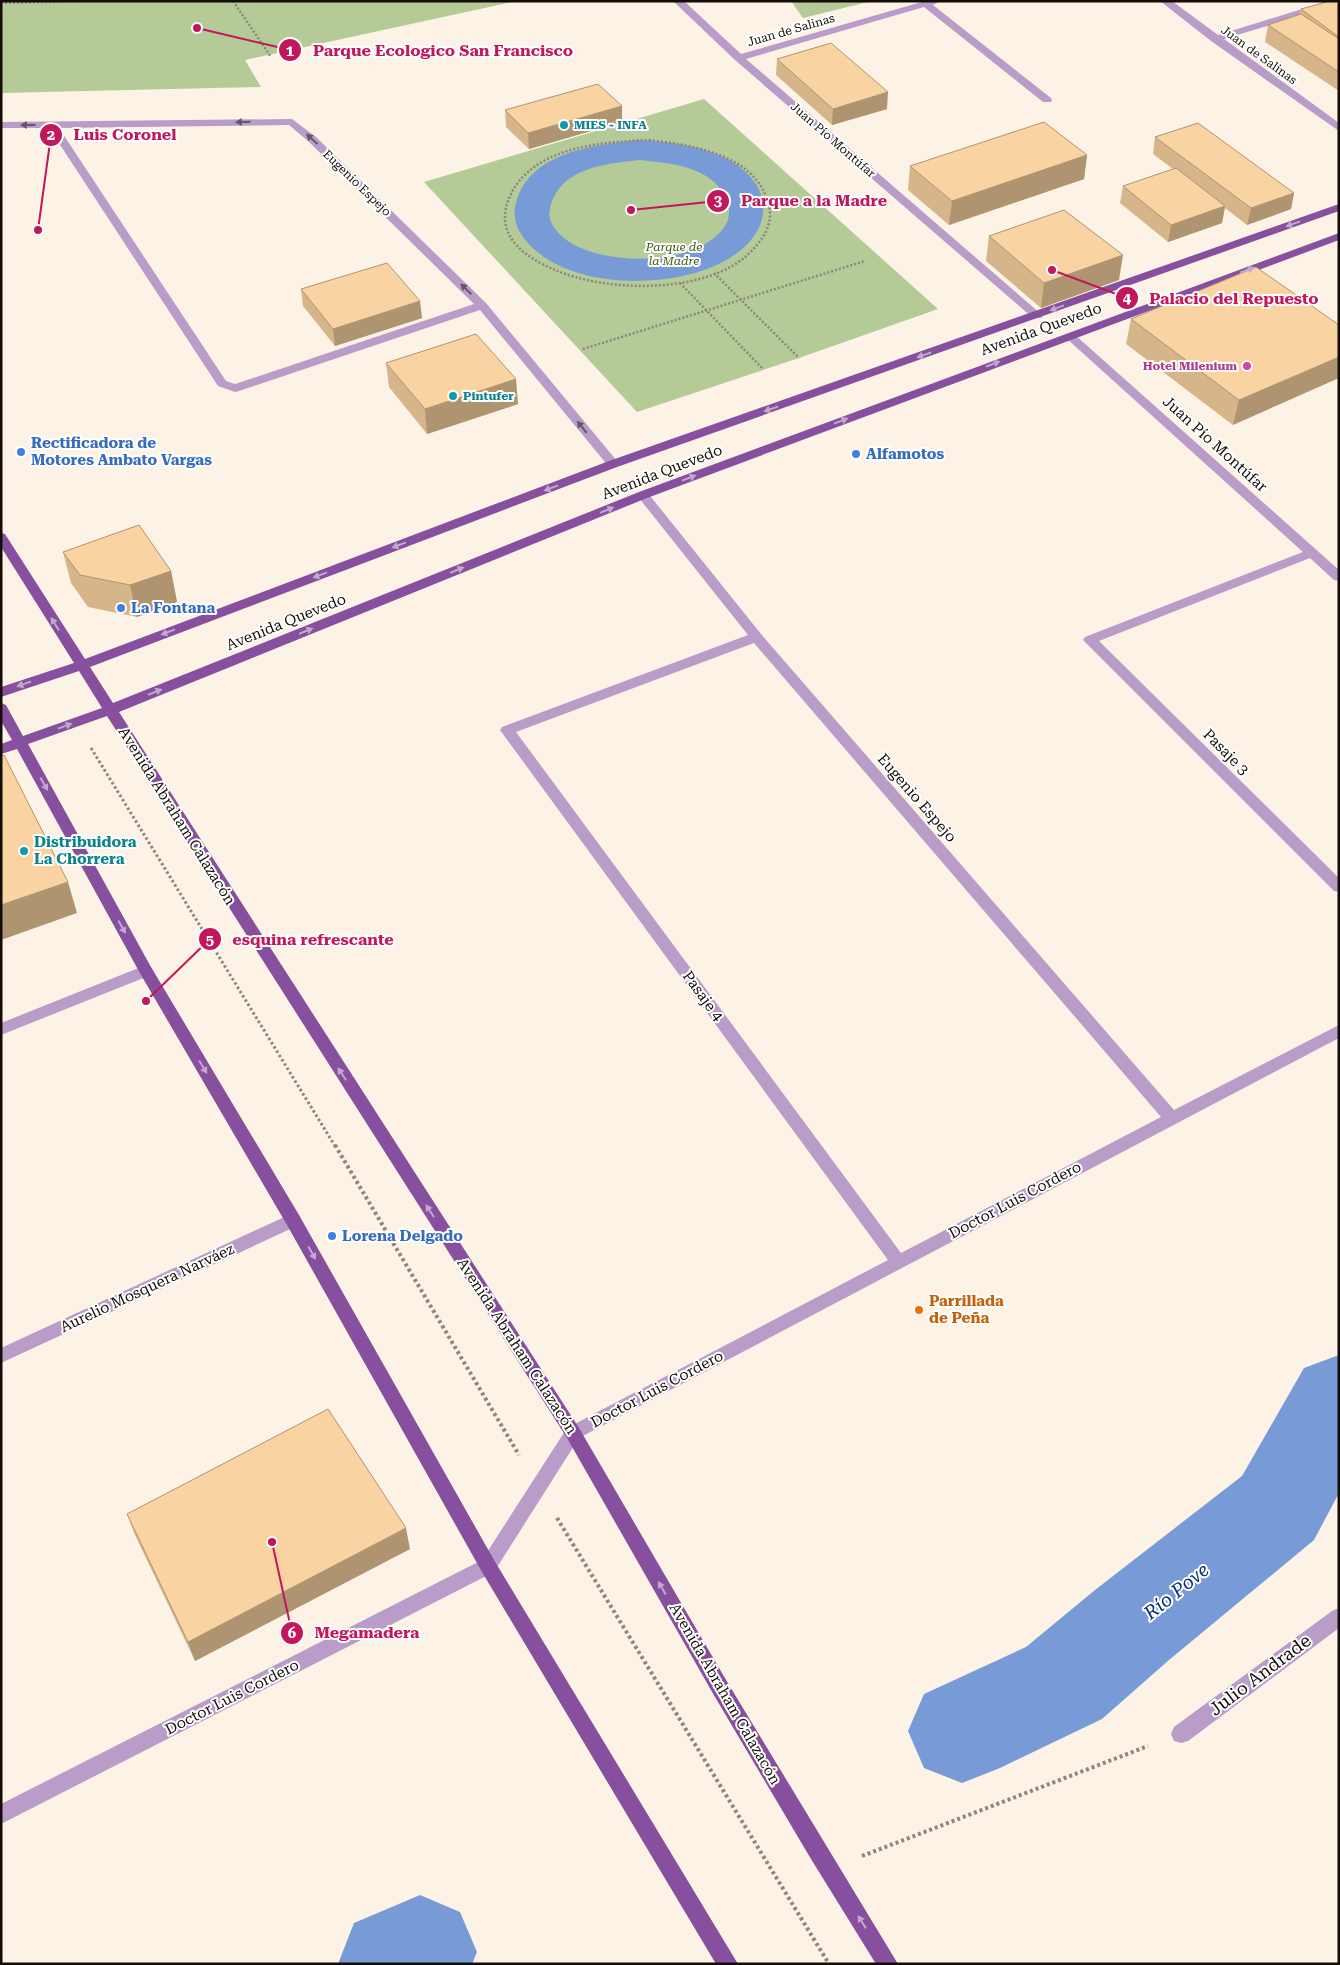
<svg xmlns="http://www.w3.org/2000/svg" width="1340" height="1965" font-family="'Roboto Serif',serif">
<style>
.green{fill:#b4ca97}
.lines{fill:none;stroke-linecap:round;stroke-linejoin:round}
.canal{fill:#789bd7;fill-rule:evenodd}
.river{fill:#789bd7;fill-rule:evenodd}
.path-far2{stroke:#8e867c;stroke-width:2.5;stroke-dasharray:2 2;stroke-linecap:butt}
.path-far1{stroke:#8e867c;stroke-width:3;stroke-dasharray:2.5 2.5;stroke-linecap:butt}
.path{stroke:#8e867c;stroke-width:4;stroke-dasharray:3 3;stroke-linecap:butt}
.minor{fill:#b99cc8;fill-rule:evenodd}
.major{fill:#86509f;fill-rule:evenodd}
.wall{fill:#d7b58b}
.shaded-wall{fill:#af9471}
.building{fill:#fad3a2;stroke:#af9471}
.oneway{fill:#665467}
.oneway2{fill:#c2a8cf}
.culture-dot{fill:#0f9aa8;stroke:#fff;stroke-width:2}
.hotel-dot{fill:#d1479c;stroke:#fff;stroke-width:2}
.shop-dot{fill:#3f7fe0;stroke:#fff;stroke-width:2}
.food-dot{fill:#e8710a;stroke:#fff;stroke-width:2}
.labels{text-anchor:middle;stroke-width:4;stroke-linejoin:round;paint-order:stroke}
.far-street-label{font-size:12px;fill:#130d06;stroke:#fff}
.far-culture-label{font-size:12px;font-weight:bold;fill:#0d838f;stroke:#fff;text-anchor:start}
.far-park-label{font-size:12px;font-style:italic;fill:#405910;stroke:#fff}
.far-hotel-label{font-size:12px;font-weight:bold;fill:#b23c85;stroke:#fff;text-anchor:end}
.street-label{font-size:15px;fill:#130d06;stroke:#fff}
.shop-label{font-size:15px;font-weight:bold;fill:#366cbe;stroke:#fff;text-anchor:start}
.culture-label{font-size:15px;font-weight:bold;fill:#0d838f;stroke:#fff;text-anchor:start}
.food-label{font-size:15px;font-weight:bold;fill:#c56008;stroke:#fff;text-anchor:start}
.near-street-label{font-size:18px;fill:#130d06;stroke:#fff}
.near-water-label{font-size:19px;font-style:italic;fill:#062f74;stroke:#fff}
.leader{fill:none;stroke:#c2185b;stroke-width:2}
.callout-dot{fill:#c2185b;stroke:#fff;stroke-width:2}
.mark-label{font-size:15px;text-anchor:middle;font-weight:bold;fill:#fff}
.callout-label{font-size:16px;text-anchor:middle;font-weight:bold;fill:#c2185b;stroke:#fff;stroke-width:4;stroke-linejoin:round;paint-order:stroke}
</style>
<rect width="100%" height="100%" fill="#fdf2e6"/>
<path class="green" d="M1,1h516l-272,59 16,27 -260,6z
M791,1h81l-69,17z
M704,99l234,210 -139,49 -162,54 -213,-230z"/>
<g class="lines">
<path class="canal" d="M639,140c30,2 65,6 92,21 46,28 41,72 -3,98 -48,29 -142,31 -188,-5 -16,-13 -30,-30 -24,-51 14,-52 79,-58 123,-63zM639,160c31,3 75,6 88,41 3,7 3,18 -2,25 -27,40 -110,39 -149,20 -13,-7 -30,-21 -26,-37 9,-41 54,-45 89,-49z"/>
<path class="river" d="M1339,1355v138l-25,47 -145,120 -67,59 -102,49 -38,15 -38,-15 -16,-37 16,-37 102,-47 69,-57 147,-114 62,-108z
M420,1895l40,17 17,40 -5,12h-134l16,-41z"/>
<path class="path-far2" d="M233,1l38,56
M1,3l82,-2
M649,140c44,5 109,15 120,66 5,21 -10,39 -25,52 -45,36 -138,34 -189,12 -19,-8 -44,-22 -49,-44 -3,-13 1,-25 7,-36 26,-44 90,-48 136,-50z
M714,273l85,85
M680,283l83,86
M583,349l282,-88"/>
<path class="path-far1" d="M91,748l244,398"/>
<path class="path" d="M335,1145l184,310
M557,1518l272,446
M862,1856l286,-110"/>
<path class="minor" d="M673,1h11l57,53 184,-53h16l-8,4 118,93 1,2 -1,2h-8l-119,-95 -178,52 295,255 2,2 -2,2h-8l-298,-258z
M1160,1h12l46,34 110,-34h11v3l-115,35 115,84v8l-128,-90z
M292,119l24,18 170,166 131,158 2,3 -2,3h-8l-129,-157 -241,81 -4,1 -17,-6 -169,-258h-48v-6zM289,125l19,16 166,163 -239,80 -9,-3 -167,-253z
M1070,333l4,1 265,236v11l-5,-1 -24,-22 -211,83 240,237v14l-5,-1 -251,-251 2,-3 218,-85 -237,-214 -2,-2z
M643,491l4,1 114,142 413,476 165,-85v13l-760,400 -85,134 -493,252v-20l481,-244 85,-132 321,-168 -388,-530 2,-3 246,-92 -109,-137 -2,-3zM754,643l407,474 -260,136 -385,-521z
M146,965l5,2 2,4 -2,4 -150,60v-12z
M293,1213l6,2 2,5 -2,5 -298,138v-15z
M1339,1608v20l-151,113 -7,2 -7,-2 -3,-7 3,-7 158,-116z"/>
<path class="major" d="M1339,204v7l-722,256 -527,200 23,36 526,-211 700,-259v7l-692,258 -528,214 460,716 150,257 169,279h-22l-65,-105 -96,-162 -148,-259 -460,-722 -79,28 123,223 148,248 195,345 244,404h-22l-234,-392 -195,-347 -146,-250 -124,-226 -16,5v-10l11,-4 -11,-19v-18l5,2 17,31 79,-28 -23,-37 -78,26v-10l73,-24 -73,-116v-14l4,1 80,125 524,-198z"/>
</g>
<path class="wall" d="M1339,1v90l-74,-49 3,-17 31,-10 2,-6z
M777,59l110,50 -55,16 -56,-50z
M505,110l117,12 -93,27 -23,-22z
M1155,137l139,56 -3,16 -44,16 -22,-17 -3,15 -54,19 -48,-39 3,-17 50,-17 -20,-15z
M1087,155l-3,24 -135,46 -41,-35 2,-24z
M989,236l130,44 -78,28 -55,-47z
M301,289l121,29 -87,28 -32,-40z
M1131,319l208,6 -106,100 -107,-81z
M386,363l132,41 -91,30 -38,-47z
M63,552l108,19 6,31 -40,15 -49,-10 -17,-24z
M127,1514l283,35 -215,112 -60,-126z"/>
<path class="shaded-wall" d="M888,92l-1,17 -55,16 1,-16z
M622,106v16l-93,27 -1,-16z
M1087,155l-3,24 -135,46 3,-24z
M1294,193l-3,16 -44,16 4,-17z
M1225,206l-3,17 -54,19 3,-17z
M1123,255l-4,25 -78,28 3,-25z
M420,301l2,17 -87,28 -2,-17z
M1339,357v21l-106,47 6,-25z
M516,379l2,25 -91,30 -2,-25z
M171,571l6,31 -40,15 -7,-32z
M68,882l9,31 -76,27v-35z
M406,1528l4,21 -215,112 -7,-19z"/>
<path class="building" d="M1330,1h9v36l-38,-28z
M1301,14l38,25v33l-71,-47z
M831,43l57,49 -55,17 -56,-50z
M598,84l24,22 -94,27 -23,-23z
M1044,122l43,33 -135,46 -42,-35z
M1198,123l96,70 -43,15 -96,-71z
M1176,168l49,38 -54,19 -48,-39z
M1064,210l59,45 -79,28 -55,-47z
M387,263l33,38 -87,28 -32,-40z
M1256,267l83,58v32l-100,43 -108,-81z
M476,334l40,45 -91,30 -39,-46z
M139,525l32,46 -41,14 -50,-10 -17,-23z
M4,755l64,127 -67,23v-149z
M328,1409l78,119 -218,114 -61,-128z"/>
<defs><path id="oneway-solid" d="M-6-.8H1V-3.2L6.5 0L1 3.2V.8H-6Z" transform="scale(1.25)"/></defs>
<g class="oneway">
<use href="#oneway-solid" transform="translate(243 122) rotate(179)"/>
<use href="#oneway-solid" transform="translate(28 125) rotate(180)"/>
<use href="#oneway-solid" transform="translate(312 139) rotate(-138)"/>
<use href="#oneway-solid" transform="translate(466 289) rotate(-136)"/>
<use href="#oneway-solid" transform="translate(582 427) rotate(-129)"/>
</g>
<g class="oneway2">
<use href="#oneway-solid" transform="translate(1293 224) rotate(160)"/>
<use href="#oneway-solid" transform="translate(1247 270) rotate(-21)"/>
<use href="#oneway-solid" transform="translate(1057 308) rotate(160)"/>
<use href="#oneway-solid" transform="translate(924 355) rotate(161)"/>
<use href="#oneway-solid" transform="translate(993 364) rotate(-21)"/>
<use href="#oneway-solid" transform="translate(771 409) rotate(161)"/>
<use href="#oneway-solid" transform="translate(841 421) rotate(-21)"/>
<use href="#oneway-solid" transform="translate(689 478) rotate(-21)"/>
<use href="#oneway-solid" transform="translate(551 488) rotate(159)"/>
<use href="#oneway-solid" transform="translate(607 510) rotate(-22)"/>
<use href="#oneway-solid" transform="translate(399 545) rotate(159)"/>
<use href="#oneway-solid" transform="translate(457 570) rotate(-22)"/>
<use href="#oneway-solid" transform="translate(320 575) rotate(159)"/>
<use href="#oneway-solid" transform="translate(55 624) rotate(-122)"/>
<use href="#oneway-solid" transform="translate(306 631) rotate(-22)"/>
<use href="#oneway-solid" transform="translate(168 632) rotate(159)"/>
<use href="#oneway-solid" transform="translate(24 684) rotate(161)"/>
<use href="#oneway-solid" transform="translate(155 692) rotate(-22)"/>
<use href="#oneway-solid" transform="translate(65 726) rotate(-20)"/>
<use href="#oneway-solid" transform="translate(44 784) rotate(61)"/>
<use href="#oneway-solid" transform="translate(122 927) rotate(61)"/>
<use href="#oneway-solid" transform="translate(203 1067) rotate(59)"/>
<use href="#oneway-solid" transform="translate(342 1074) rotate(-123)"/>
<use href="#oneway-solid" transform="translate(430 1211) rotate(-123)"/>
<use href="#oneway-solid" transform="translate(312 1253) rotate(61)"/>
<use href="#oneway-solid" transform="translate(662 1588) rotate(-120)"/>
<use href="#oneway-solid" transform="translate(862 1922) rotate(-122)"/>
</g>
<g class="culture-dot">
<circle cx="564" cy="125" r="5"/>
<circle cx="453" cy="396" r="5"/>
<circle cx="24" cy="851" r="5"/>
</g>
<circle class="hotel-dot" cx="1247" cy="366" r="5"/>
<g class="shop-dot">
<circle cx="21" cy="452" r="5"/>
<circle cx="856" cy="454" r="5"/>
<circle cx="121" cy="608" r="5"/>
<circle cx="332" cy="1236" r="5"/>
</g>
<circle class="food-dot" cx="919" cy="1310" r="5"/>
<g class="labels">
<g class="far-street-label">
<text transform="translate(791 30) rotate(-16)" y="4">Juan de Salinas</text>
<text transform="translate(1259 55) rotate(36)" y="4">Juan de Salinas</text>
<text transform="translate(833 140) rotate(41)" y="4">Juan Pío Montúfar</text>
<text transform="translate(357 183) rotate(44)" y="4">Eugenio Espejo</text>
</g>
<g class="far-culture-label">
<text x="574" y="129">MIES - INFA</text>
<text x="463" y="400">Pintufer</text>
</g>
<g class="far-park-label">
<text x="674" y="251">Parque de<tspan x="674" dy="14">la Madre</tspan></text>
</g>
<g class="far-hotel-label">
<text x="1237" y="370">Hotel Milenium</text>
</g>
<g class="street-label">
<text transform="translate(1041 329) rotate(-20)" y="5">Avenida Quevedo</text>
<text transform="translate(1215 444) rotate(42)" y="5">Juan Pío Montúfar</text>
<text transform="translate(662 472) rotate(-21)" y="5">Avenida Quevedo</text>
<text transform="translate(286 622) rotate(-22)" y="5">Avenida Quevedo</text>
<text transform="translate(1226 752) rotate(45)" y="5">Pasaje 3</text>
<text transform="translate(917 798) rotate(49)" y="5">Eugenio Espejo</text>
<text transform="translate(177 816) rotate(58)" y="5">Avenida Abraham Calazacón</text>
<text transform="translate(703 996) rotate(54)" y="5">Pasaje 4</text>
<text transform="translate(1015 1200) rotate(-28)" y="5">Doctor Luis Cordero</text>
<text transform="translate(147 1288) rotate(-25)" y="5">Aurelio Mosquera Narváez</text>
<text transform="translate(517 1346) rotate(57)" y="5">Avenida Abraham Calazacón</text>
<text transform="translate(657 1389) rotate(-28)" y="5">Doctor Luis Cordero</text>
<text transform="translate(725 1694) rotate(60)" y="5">Avenida Abraham Calazacón</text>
<text transform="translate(232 1697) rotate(-27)" y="5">Doctor Luis Cordero</text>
</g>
<g class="shop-label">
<text x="31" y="448">Rectificadora de<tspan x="31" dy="17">Motores Ambato Vargas</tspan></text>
<text x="866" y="459">Alfamotos</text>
<text x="131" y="613">La Fontana</text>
<text x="342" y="1241">Lorena Delgado</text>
</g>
<g class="culture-label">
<text x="34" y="847">Distribuidora<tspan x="34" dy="17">La Chorrera</tspan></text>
</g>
<g class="food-label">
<text x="929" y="1306">Parrillada<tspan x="929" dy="17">de Peña</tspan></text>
</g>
<g class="near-street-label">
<text transform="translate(1260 1675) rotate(-37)" y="6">Julio Andrade</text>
</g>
<g class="near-water-label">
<text transform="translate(1176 1591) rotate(-39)" y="7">Río Pove</text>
</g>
</g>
<path class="leader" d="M197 28L290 50M38 230L51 135M631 210L718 201M1052 270L1127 298M146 1001L210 939M272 1542L292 1633"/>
<g class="callout-dot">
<circle cx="197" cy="28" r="5"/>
<circle cx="38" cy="230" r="5"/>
<circle cx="631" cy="210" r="5"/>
<circle cx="1052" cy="270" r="5"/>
<circle cx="146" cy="1001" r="5"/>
<circle cx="272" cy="1542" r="5"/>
<circle cx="290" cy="50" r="12"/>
<circle cx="51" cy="135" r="12"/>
<circle cx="718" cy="201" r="12"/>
<circle cx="1127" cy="298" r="12"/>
<circle cx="210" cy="939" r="12"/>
<circle cx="292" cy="1633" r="12"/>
</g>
<g class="mark-label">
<text x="290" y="56">1</text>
<text x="51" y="140">2</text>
<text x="718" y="206">3</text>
<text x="1127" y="303">4</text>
<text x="210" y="945">5</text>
<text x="292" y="1638">6</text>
</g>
<g class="callout-label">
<text x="443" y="56">Parque Ecologico San Francisco</text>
<text x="125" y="140">Luis Coronel</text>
<text x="814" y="206">Parque a la Madre</text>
<text x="1234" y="304">Palacio del Repuesto</text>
<text x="313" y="945">esquina refrescante</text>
<text x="367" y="1638">Megamadera</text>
</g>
<rect width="1340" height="1965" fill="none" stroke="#130d06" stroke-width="5"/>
</svg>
